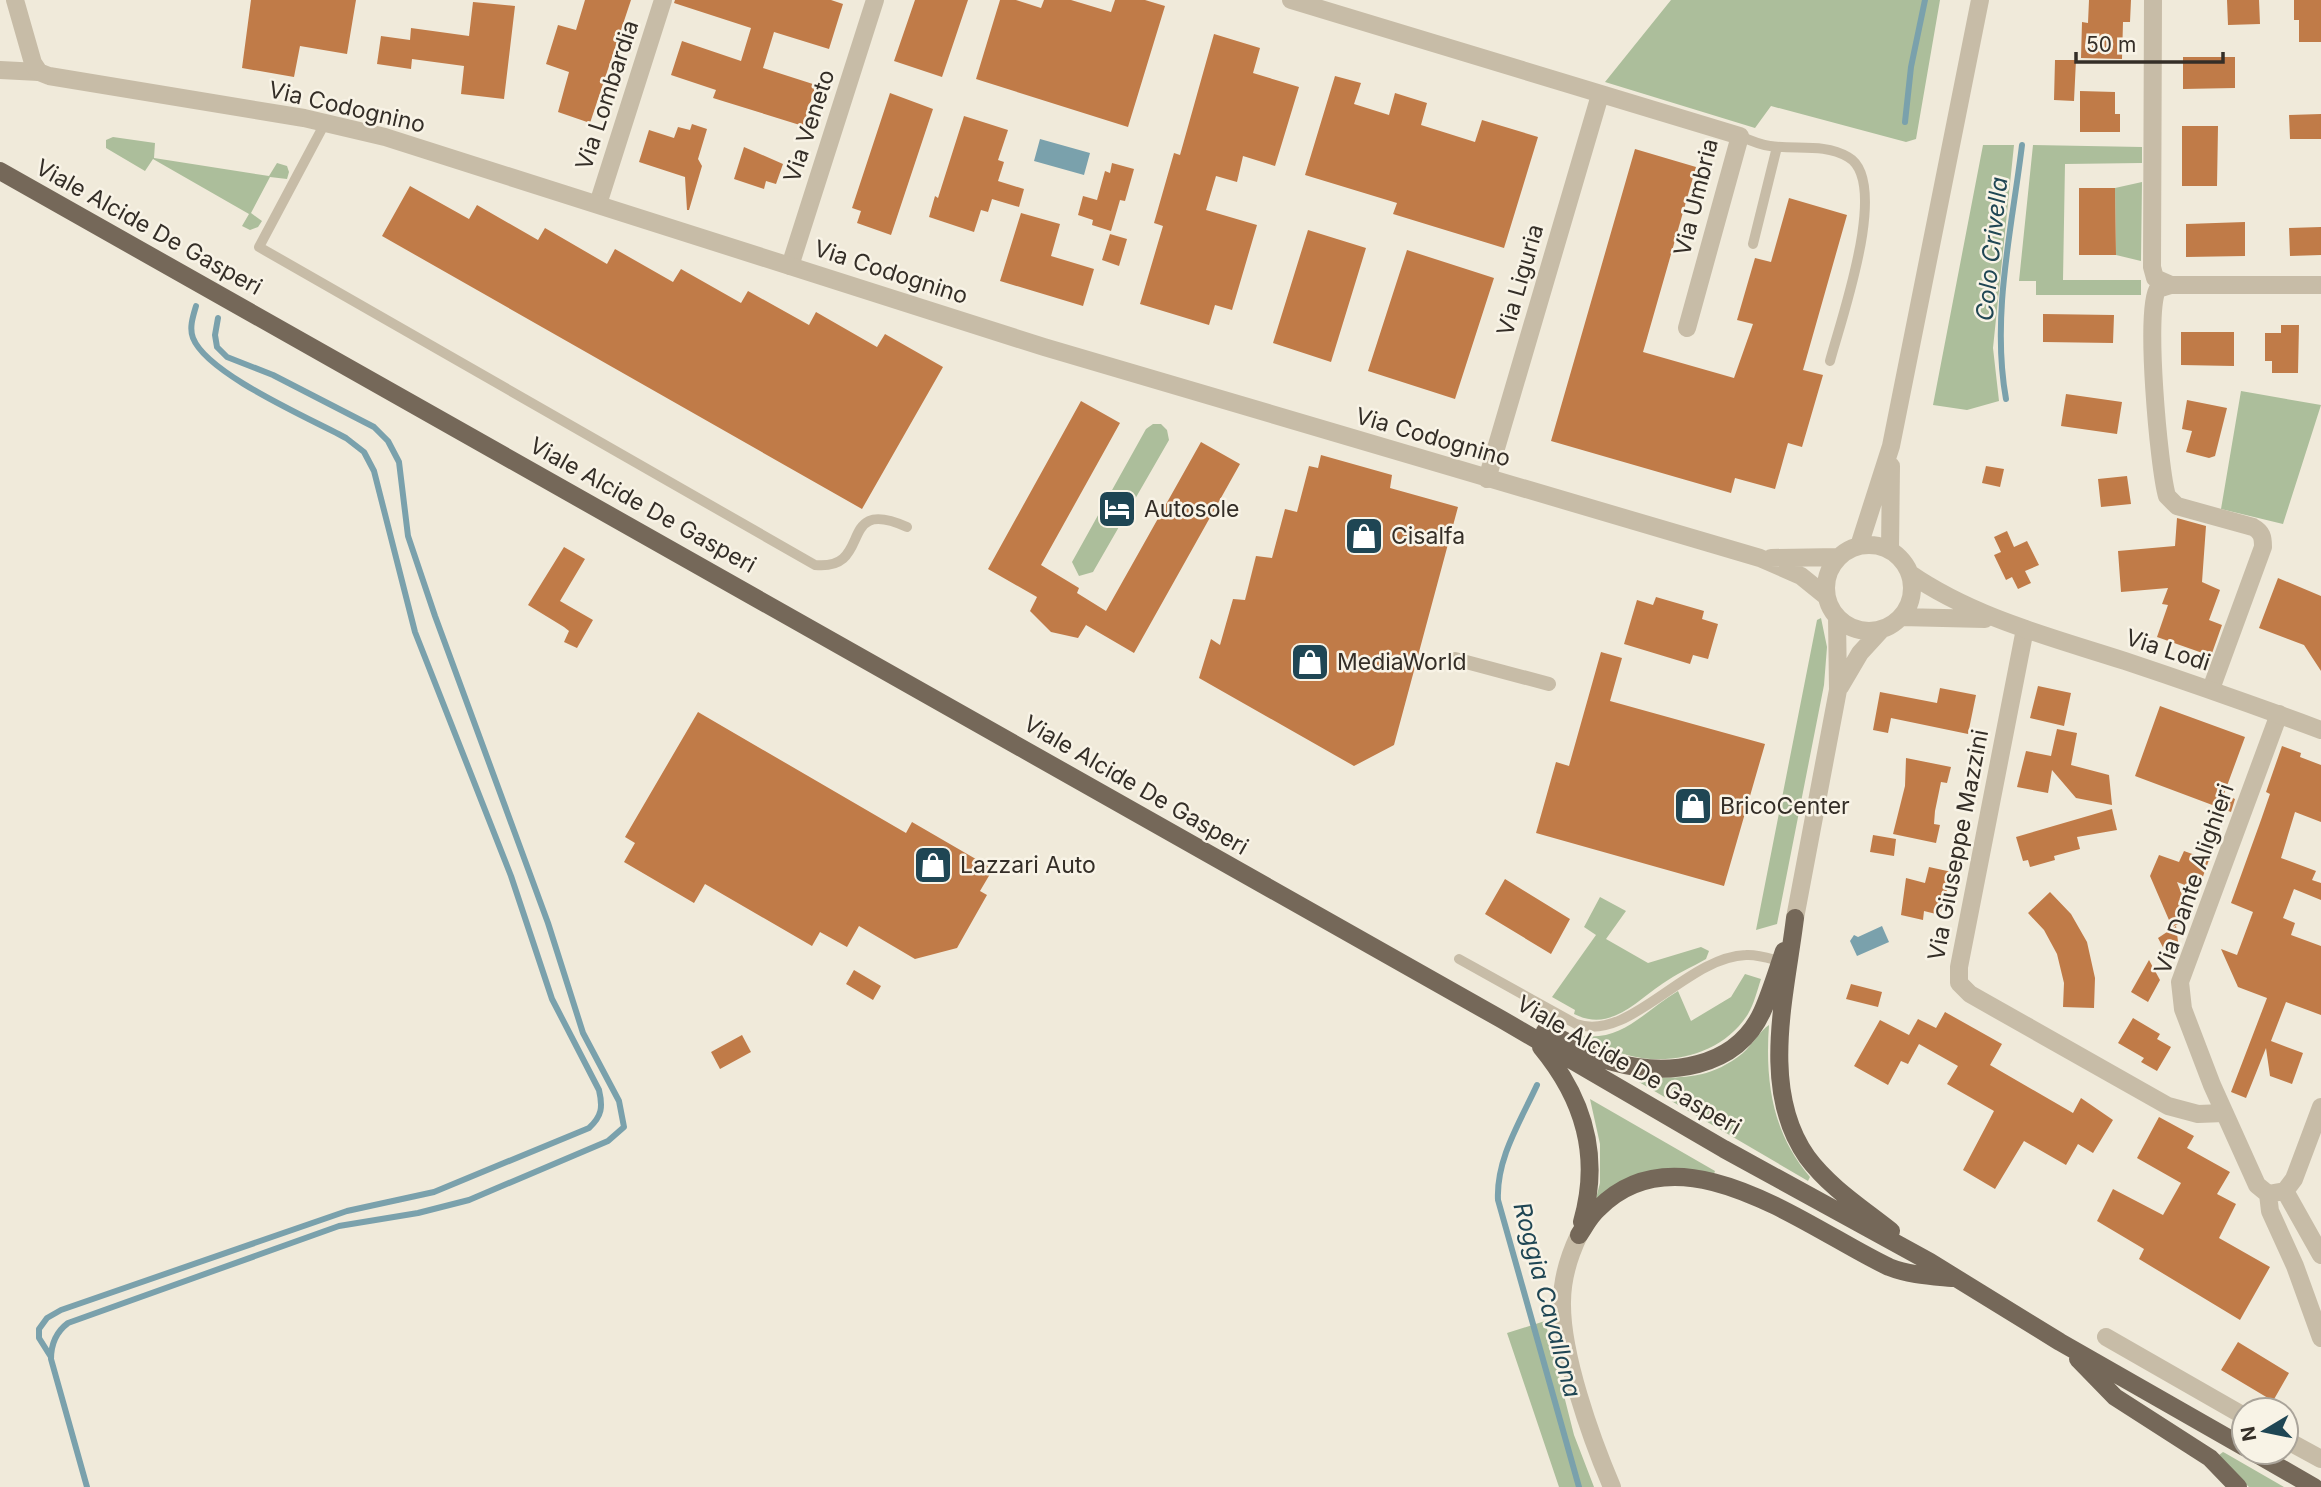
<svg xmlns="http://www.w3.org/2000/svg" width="2321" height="1487" font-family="Inter,sans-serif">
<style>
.green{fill:#acbe9b}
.water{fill:#7aa1ac}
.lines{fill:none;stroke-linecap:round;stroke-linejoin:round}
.stream{stroke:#7aa1ac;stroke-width:6}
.building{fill:#c07b48}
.service{stroke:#c7bca7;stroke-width:10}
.pedestrian{stroke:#c7bca7;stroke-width:14}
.minor{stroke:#c7bca7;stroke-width:18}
.tertiary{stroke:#c7bca7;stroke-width:18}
.primary{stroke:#756859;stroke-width:18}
.labels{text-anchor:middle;stroke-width:5;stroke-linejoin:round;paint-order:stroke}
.street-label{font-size:23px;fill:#342e27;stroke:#f8f3e6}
.poi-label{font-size:23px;fill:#342e27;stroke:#f8f3e6;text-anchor:start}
.water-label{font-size:24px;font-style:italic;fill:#1f4654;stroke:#f8f3e6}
</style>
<rect width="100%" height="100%" fill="#f0eada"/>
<path class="green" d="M1671,0h269l-24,139 -10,3 -135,-36 -16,22 -150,-46z
M113,137l42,6 -1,15 115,18 8,-13 10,3 2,6 -2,7 -17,-2 -19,36 11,8 -4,6 -8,3 -8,-4 7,-12 -96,-55 -8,12 -39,-23v-8z
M1983,145h31l-21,203 6,53 -32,9 -34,-5z
M2033,145l109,2v16l-77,1 -2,116h78v15h-105v-14h-17z
M2142,182l-1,79 -25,-6 -1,-67z
M2241,391l80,14 -38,119 -62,-15z
M1153,424h8l6,6 2,10 -76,132 -14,4 -7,-14 74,-133z
M1821,618l6,29 -3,38 -47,239 -21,6 61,-310z
M1600,897l26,14 -20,28 42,24 53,-16 8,4 -3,8c-14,8 -30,15 -44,25 -28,19 -52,48 -88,30l1,-4 -23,-13 44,-62 -12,-8z
M1745,974l16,5c-4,12 -7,25 -13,35 -25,40 -78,53 -121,41 -17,-4 -33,-13 -50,-20 44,9 67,-24 101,-44l13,30 40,-24z
M1769,1025c-4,56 3,108 41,152l-2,4 -176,-103c43,-2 72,6 111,-25 9,-8 17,-22 26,-28z
M1590,1099l125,72 -1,3 -45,-3 -75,35 6,-23v-39z
M1545,1321l29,114 20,52h-35l-52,-154z
M2223,1452l2,1 59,34h-35l-28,-26 -2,-6z"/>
<path class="water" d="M1040,139l50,14 -6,22 -50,-14z
M1882,926l7,16 -32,14 -7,-15 4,-6 4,2z"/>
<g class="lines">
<path class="stream" d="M1905,122l6,-55 14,-67
M2006,399c-15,-84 6,-171 16,-254
M1537,1085c-17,37 -41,74 -39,115l81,287
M51,1357l-12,-19v-9l8,-11 14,-8 286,-99 87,-19 155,-64c13,-12 14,-21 10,-38l-47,-91 -41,-123 -96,-244 -41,-161 -10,-19 -18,-14c-37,-20 -139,-64 -153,-100 -4,-10 0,-22 3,-32
M87,1487l-36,-128c0,-15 5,-27 17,-36l271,-97 79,-13 51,-13 139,-59 16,-14 -5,-26 -36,-68 -35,-110 -113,-307 -27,-80 -9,-74 -11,-21 -14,-14 -101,-52 -46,-18 -10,-10 -2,-12 3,-17"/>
</g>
<path class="building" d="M251,0h105l-9,54 -47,-8 -6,31 -52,-9z
M585,0h46l-41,123 -32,-11 11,-40 -23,-8 12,-39 18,5z
M675,0h156l12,4 -14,45 -55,-17 -11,36 53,17 -13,41 -90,-28 3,-8 -45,-15 11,-34 59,20 10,-33 -77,-25z
M915,0h53l-26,77 -48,-16z
M1000,0h16l25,8 3,-8h27l40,12 4,-12h30l20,6 -37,121 -152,-48z
M2089,0h42l-1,22h-7l-1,37 -41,-1 1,-36 6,1z
M2227,0h32l1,24 -32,1z
M2294,0h27v42h-22v-22h-5z
M473,2l42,4 -11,93 -43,-5 3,-28 -52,-7 -1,10 -34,-5 4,-28 29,4 1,-12 58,8z
M1214,34l46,14 -7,25 46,14 -24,79 -32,-10 -6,26 -21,-6 -10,34 51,15 -25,85 -17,-5 -6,20 -69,-21 23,-78 -9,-3 20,-70 6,2z
M2183,57h52v31l-52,1z
M2055,60h21l-2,41 -20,-1z
M1335,76l26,7 -7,21 35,11 6,-22 32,10 -6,22 54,17 7,-22 56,17 -34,111 -111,-34 4,-11 -92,-28z
M2080,91l35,1v22h5v18h-40z
M890,93l43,16 -42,126 -34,-12 4,-12 -9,-3z
M2321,114v25h-31l-1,-24z
M964,116l44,14 -10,30 6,2 -6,19 26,8 -5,18 -27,-8 -4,13 -7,-2 -7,22 -45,-15 6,-21 3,2z
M692,124l15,5 -9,30 4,7 -13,44h-2l-2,-33 -46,-15 10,-32 25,8 4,-11 12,3z
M2182,126h36l-1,60h-35z
M744,147l39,17 -7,20 -10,-3 -2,8 -30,-10z
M1635,149l61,18 -53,185 91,26 19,-54 -16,-4 18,-62 16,4 18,-64 58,17 -44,155 20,5 -21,72 -14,-4 -13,46 -40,-11 -4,15 -180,-52z
M1112,163l22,6 -9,32 -5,-1 -9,31 -19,-6 1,-5 -15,-5 5,-19 14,4 8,-29 5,2z
M410,186l59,33 8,-14 61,35 7,-12 62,36 8,-15 58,33 8,-13 60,34 7,-12 61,34 7,-13 61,35 8,-13 58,33 -81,142 -480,-273z
M2079,188h36l1,67h-37z
M1021,213l39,11 -9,32 43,13 -11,37 -83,-25z
M2245,222v34l-59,1v-33z
M2321,227v28l-31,1 -1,-28z
M1308,230l58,18 -35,114 -58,-19z
M1110,234l17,5 -8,27 -17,-6z
M1407,250l87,28 -39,121 -87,-28z
M2043,314l71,1 -1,28 -70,-1z
M2281,325h18l-1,48h-26v-12h-7v-28h16z
M2181,332h53v34l-53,-1z
M2066,394l56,8 -5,32 -56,-8z
M2187,400l40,8 -12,48 -6,2 -23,-6 6,-21 -10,-2z
M1081,401l39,22 -79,142 38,23 -2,5 29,18 95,-169 39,22 -106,189 -48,-28 -8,13 -27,-6 -21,-21 7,-14 -49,-28z
M1321,455l71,20 -2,13 68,19 -64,238 -40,21 -155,-88 12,-39 9,6 13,-46 12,1 11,-44 16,2 13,-49 12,3 12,-46 9,2z
M1986,466l18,3 -4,18 -18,-4z
M2127,476l4,28 -30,3 -3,-28z
M2177,518l29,8 -4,56 18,8 -11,30 13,5 -11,31 -54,-19 11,-32 -6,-1 6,-16 -47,4 -3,-41 57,-5z
M2007,531l7,16 13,-6 12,24 -14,6 6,12 -13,6 -6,-12 -6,3 -12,-25 7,-3 -7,-15z
M564,547l21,12 -25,42 33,19 -16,28 -13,-6 5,-11 -5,-4 -36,-22z
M2278,578l43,18v75l-17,-26 -45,-17z
M1656,597l48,14 -2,8 16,5 -10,35 -15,-4 -3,9 -66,-20 13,-44 16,5z
M1601,652l21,6 -12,43 155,43 -41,142 -188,-53 20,-71 13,4z
M2038,686l33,7 -7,33 -34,-8z
M1940,688l36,7 -8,39 -77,-16 -3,15 -15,-3 7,-38 57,11z
M2160,706l85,31 -21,57 11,5 -4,13 -96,-36z
M698,712l208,121 6,-11 81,47 -13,22 7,4 -30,53 -42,11 -56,-33 -12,21 -27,-15 -8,14 -107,-62 -11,19 -70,-41 11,-19 -10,-6z
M2057,729l20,4 -6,32 38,10 3,30 -36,-7 -24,-28 -4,23 -31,-6 9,-36 25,5z
M2282,746l19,7 -1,4 21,8v57l-26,-10 -14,46 35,13 -4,9 9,3v17l-27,-11 -11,29 12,5 -4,12 30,11v69l-35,-13 -15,39 32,12 -11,31 -22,-8 -4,-28 -20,50 -15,-6 36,-94 -29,-11 -17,-38 16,6 16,-43 -22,-9 30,-83 9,-26 -4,-2z
M1906,758l45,9 -4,16 -6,-1 -6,29 -1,13 6,1 -4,18 -43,-9 12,-48z
M2112,809l5,21 -40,7 3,12 -26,7 1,4 -25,7 -2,-7 -5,1 -7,-24z
M1873,835l23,4 -2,17 -24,-4z
M2184,851l25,9 -11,30 -21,-8 14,36 -19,9 -22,-51 9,-21 20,7z
M1929,867l23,5 -12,43 -16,-4 -1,9 -22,-5 5,-37 19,5z
M1505,879l65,40 -19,35 -66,-40z
M2050,892l21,22 16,28 8,36 -1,30 -31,-1 1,-24 -7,-29 -13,-24 -16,-17z
M2176,926l3,23 -13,4 -8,-15z
M2149,960l11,20 -12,22 -17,-10z
M854,970l27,16 -8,14 -27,-16z
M1851,984l31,8 -4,15 -32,-8z
M1945,1012l57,32 -12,21 83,48 8,-15 32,22 -20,33 -15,-9 -12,21 -42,-24 -29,48 -32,-19 31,-59 -47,-27 11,-18 -39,-22 -11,20 -7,-3 -13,24 -34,-19 26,-46 29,15 9,-16 18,9z
M2133,1018l27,16 -3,5 14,8 -14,24 -16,-9 3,-4 -26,-15z
M742,1035l9,17 -31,17 -9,-17z
M2159,1117l35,19 -7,12 43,24 -13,22 19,10 -17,34 51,29 -30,53 -101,-61 5,-10 -47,-28 16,-32 50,26 18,-32 -44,-25z
M2238,1342l51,31 -16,28 -52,-31z"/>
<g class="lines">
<path class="service" d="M325,123l-66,124 556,318c60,6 20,-70 92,-38
M1740,136c9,4 20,9 30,10 26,4 54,-3 78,11 43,24 -8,165 -18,204
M1753,244l24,-97
M1459,959l117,65c54,19 110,-67 170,-69 12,-1 25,4 37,7"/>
<path class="pedestrian" d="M1455,659l94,25"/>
<path class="minor" d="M1291,0l449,136 -53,192
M2153,0l-1,267 3,11 16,7h150
M0,70l39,2
M598,204l65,-204
M790,266l85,-266
M2171,285l-13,4c-14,16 1,181 9,207l10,10 76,21c9,5 10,10 10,20l-52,142
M1487,479l113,-384
M2025,629l-66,338v16l11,11 198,112 30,8 26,-1
M2279,714l-99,268 3,27 29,76 45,100 11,9 17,-3
M2285,1191l9,-12 27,-72
M2285,1191l36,64
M2268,1194l2,17 25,55 26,72
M1579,1235c-10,21 -17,43 -17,67 -1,52 29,136 50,185
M2106,1337l138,79
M2286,1440l35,19"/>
<path class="tertiary" d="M15,0l18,63 6,9 10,4 255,42 81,19 659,210 716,211 41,18 26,21
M1826 588a43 43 0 1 1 86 0a43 43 0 1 1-86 0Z
M1859,546l32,-100 89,-446
M1890,550l1,-84
M1771,558l68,-1
M1909,573c65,45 142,64 216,88 66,22 131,45 196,69
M1901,617l84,2
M1840,687l20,-34 22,-24
M1795,918l43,-228 -1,-73"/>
<path class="primary" d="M0,171l1501,848 223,130 206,113 130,80 184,105
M1795,918c-9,75 -36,171 12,239 22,30 55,51 84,74
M1545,1031c23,10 43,25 68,31 54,15 123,7 149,-50 9,-20 15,-41 22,-61
M1541,1047c43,52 60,109 41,175
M1579,1235c6,-9 11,-19 19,-26 82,-85 212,21 291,58 20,8 42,9 63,11
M2078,1359l37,38 95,61 28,29
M2253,1452l61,35"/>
</g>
<defs>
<symbol id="hotel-square" viewBox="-11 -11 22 22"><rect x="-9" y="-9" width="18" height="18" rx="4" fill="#1f4654" stroke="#f8f3e6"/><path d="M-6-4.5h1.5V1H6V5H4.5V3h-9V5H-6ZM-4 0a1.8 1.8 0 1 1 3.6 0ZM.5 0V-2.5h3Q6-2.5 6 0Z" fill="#fff"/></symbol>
<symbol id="shop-square" viewBox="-11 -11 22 22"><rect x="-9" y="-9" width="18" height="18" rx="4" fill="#1f4654" stroke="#f8f3e6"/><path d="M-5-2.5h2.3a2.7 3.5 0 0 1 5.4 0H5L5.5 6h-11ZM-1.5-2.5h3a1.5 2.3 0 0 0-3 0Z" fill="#fff"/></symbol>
</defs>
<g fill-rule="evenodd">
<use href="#hotel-square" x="1095" y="487" width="44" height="44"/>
<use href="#shop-square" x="1342" y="514" width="44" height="44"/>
<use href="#shop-square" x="1288" y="640" width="44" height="44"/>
<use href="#shop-square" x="1671" y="784" width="44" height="44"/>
<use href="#shop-square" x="911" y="843" width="44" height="44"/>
</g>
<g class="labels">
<g class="street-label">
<text transform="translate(607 95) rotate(-72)" y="8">Via Lombardia</text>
<text transform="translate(347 107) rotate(13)" y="8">Via Codognino</text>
<text transform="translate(809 126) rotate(-72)" y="8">Via Veneto</text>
<text transform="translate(1696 197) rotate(-76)" y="8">Via Umbria</text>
<text transform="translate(149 227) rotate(29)" y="8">Viale Alcide De Gasperi</text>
<text transform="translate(891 272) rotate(18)" y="8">Via Codognino</text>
<text transform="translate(1520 280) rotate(-74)" y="8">Via Liguria</text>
<text transform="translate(1433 437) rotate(16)" y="8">Via Codognino</text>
<text transform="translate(643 505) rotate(29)" y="8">Viale Alcide De Gasperi</text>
<text transform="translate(2168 650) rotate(18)" y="8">Via Lodi</text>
<text transform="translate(1136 785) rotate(30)" y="8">Viale Alcide De Gasperi</text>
<text transform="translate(1958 845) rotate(-79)" y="8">Via Giuseppe Mazzini</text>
<text transform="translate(2194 879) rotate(-71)" y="8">Via Dante Alighieri</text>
<text transform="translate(1629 1065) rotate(30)" y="8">Viale Alcide De Gasperi</text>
</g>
<g class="poi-label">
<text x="1144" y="517">Autosole</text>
<text x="1391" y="544">Cisalfa</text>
<text x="1337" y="670">MediaWorld</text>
<text x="1720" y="814">BricoCenter</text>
<text x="960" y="873">Lazzari Auto</text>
</g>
<g class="water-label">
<text transform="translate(1992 249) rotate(-84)" y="8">Colo Crivella</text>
<text transform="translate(1547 1300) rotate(75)" y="8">Roggia Cavallona</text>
</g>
</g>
<g transform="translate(2265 1431) rotate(260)"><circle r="33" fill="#f8f3e6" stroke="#aaa49a" stroke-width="2"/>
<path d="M0-5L12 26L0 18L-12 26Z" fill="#1f4654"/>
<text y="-10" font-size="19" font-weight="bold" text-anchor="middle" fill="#342e27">N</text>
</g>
<path d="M2076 52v10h147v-10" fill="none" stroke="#342e27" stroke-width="3.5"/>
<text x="2086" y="52" font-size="21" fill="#342e27" stroke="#f8f3e6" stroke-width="5" paint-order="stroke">50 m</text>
</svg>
